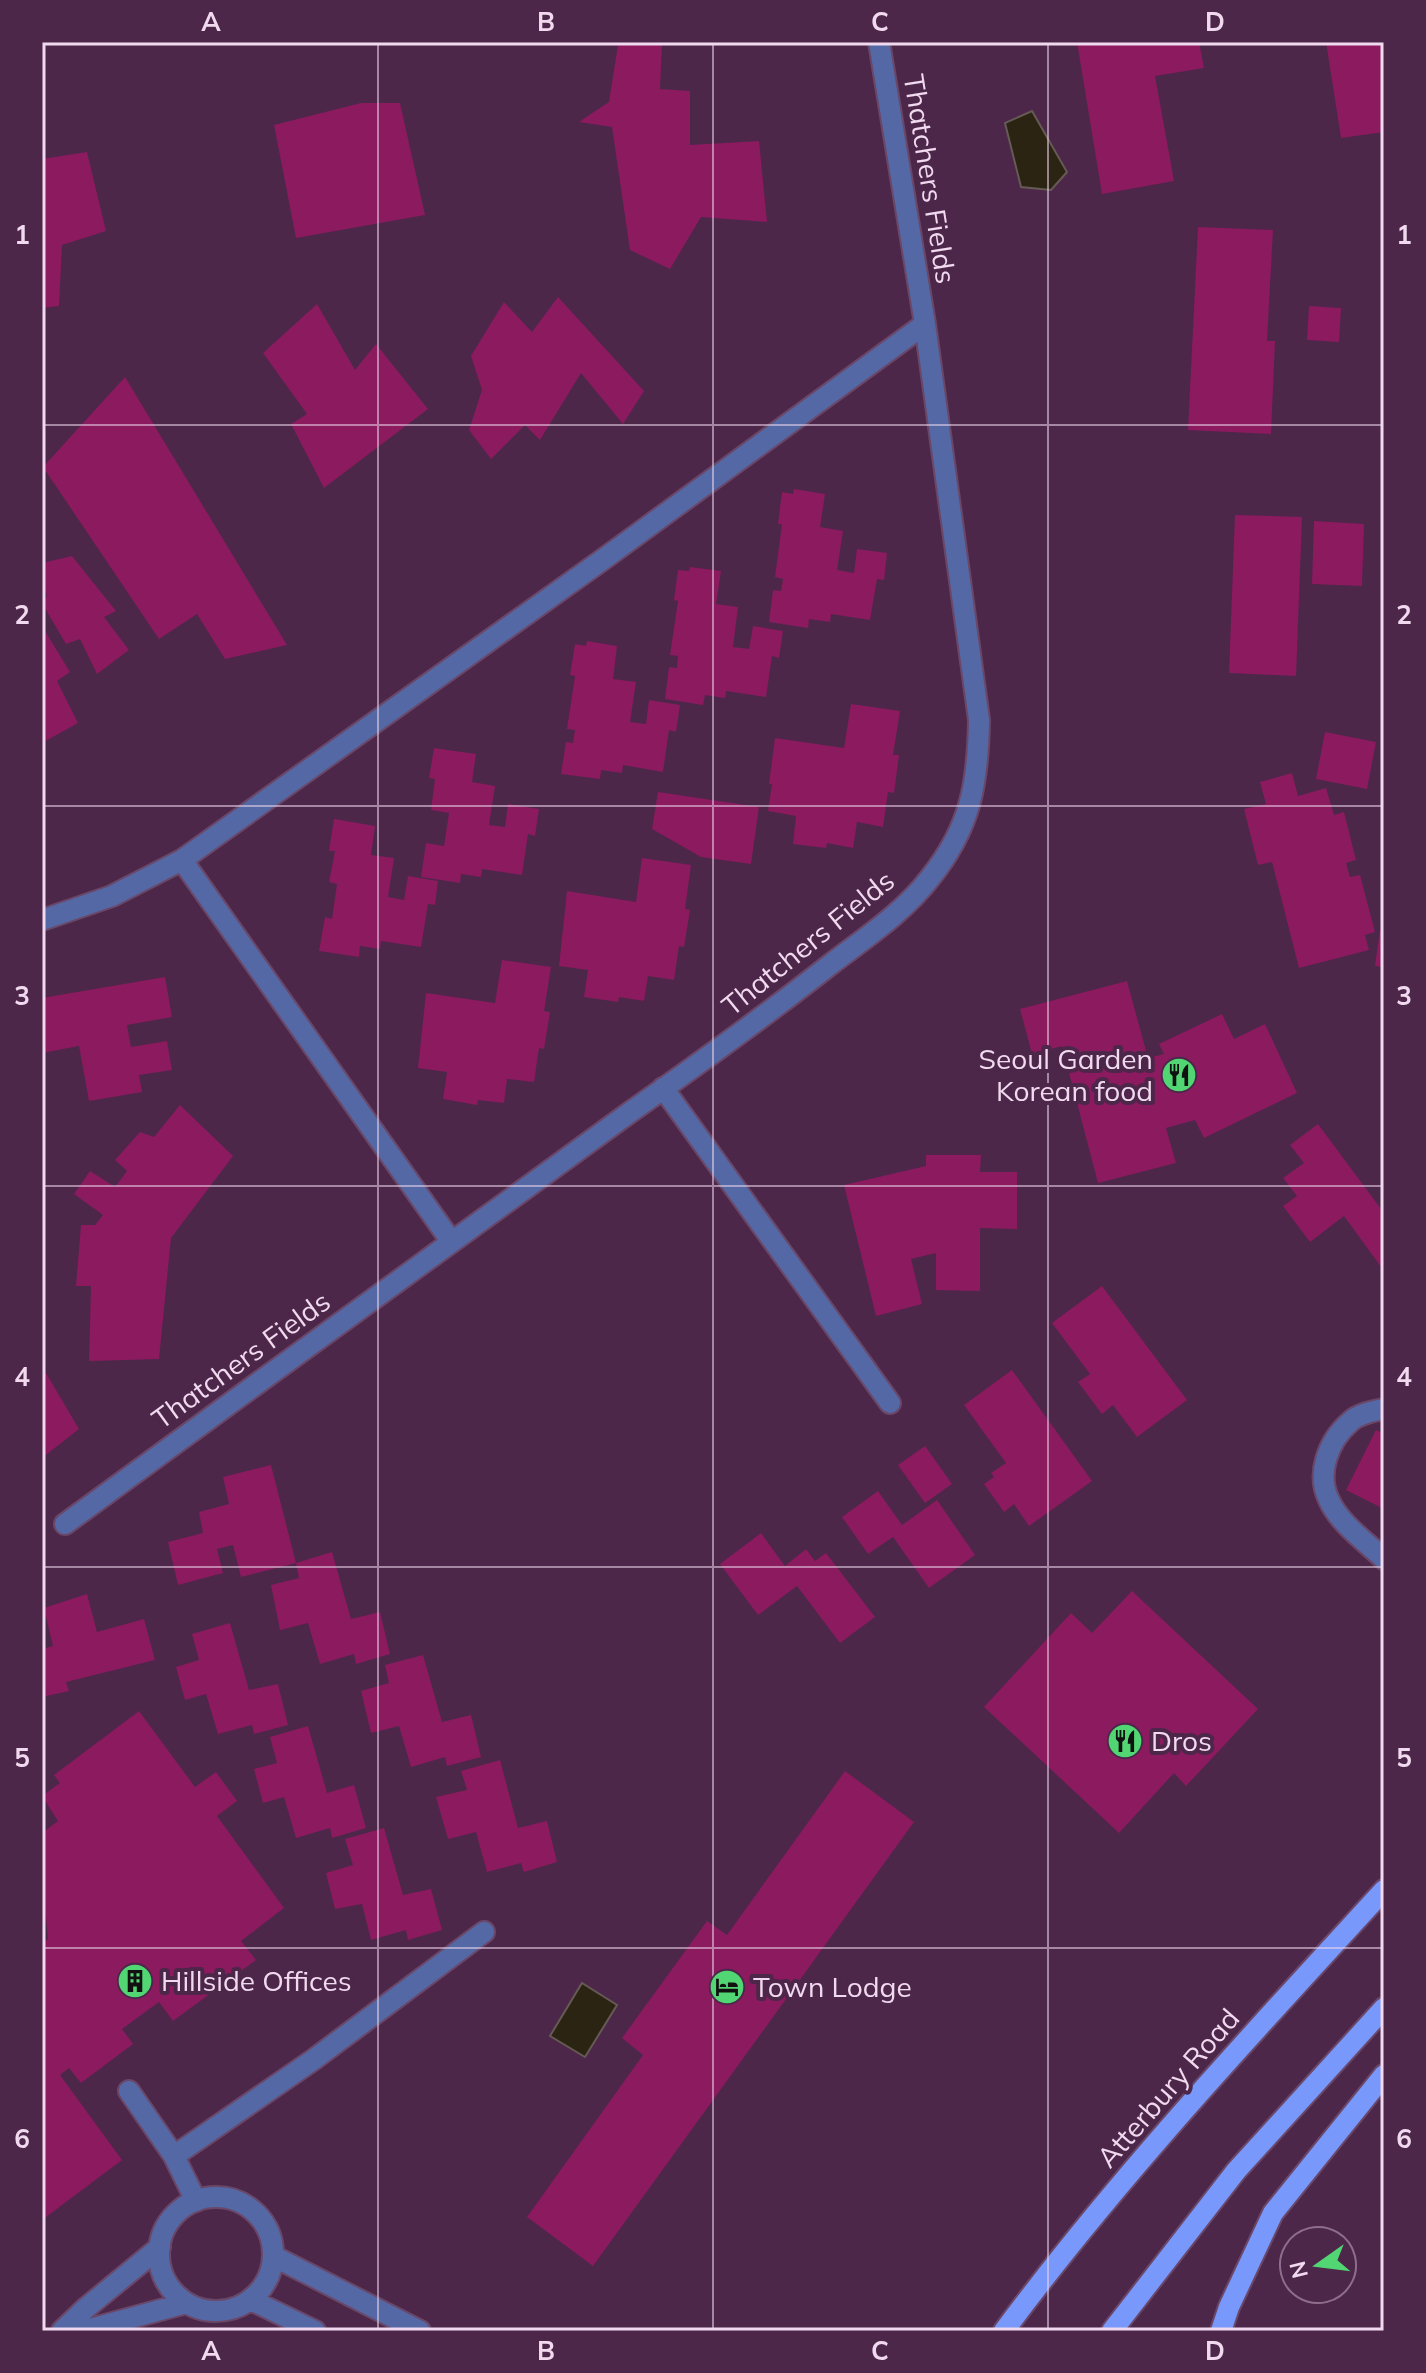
<svg xmlns="http://www.w3.org/2000/svg" width="1426" height="2373" font-family="Mulish,sans-serif">
<style>
.water{fill:#2b2412;stroke:#665a54;stroke-width:2}
.building{fill:#8b1a5f}
.lines{fill:none;stroke-linecap:round;stroke-linejoin:round}
.service-casing{stroke:#6a4768;stroke-width:24}
.minor-casing{stroke:#6a4768;stroke-width:24}
.primary-casing{stroke:#6a4768;stroke-width:24}
.service{stroke:#5368a5;stroke-width:20}
.minor{stroke:#5368a5;stroke-width:20}
.primary{stroke:#7898fb;stroke-width:20}
.grid{fill:none;stroke:#f1d9ef;stroke-width:2;stroke-opacity:0.55}
.labels{text-anchor:middle;stroke-width:8;stroke-linejoin:round;paint-order:stroke}
.street-label{font-size:28px;fill:#f1d9ef;stroke:#4c274a}
.poi-label{font-size:28px;fill:#f1d9ef;stroke:#4c274a;text-anchor:start}
.neatline{fill:none;stroke:#f1d9ef;stroke-width:3}
.grid-label{font-size:26px;text-anchor:middle;font-weight:bold;fill:#f1d9ef}
</style>
<rect width="100%" height="100%" fill="#4c274a"/>
<path class="water" d="M1032,111l35,61 -16,18 -30,-3 -16,-64z
M582,1983l35,22 -32,52 -35,-21z"/>
<path class="building" d="M1077,42h122l5,26 -49,8 19,105 -72,13z
M1326,42h58v90l-43,6z
M662,44l-2,45 30,2v54l69,-4 8,81 -66,-5 -31,52 -40,-19 -18,-123 -33,-5 30,-20 9,-57z
M361,103h39l25,112 -129,23 -22,-113z
M87,152l19,79 -44,14 -3,61 -17,2v-149z
M1198,227l75,3 -6,111h8l-4,93 -83,-4z
M558,297l86,94 -21,33 -42,-51 -41,67 -15,-15 -34,34 -22,-29 13,-40 -11,-34 33,-54 28,30z
M317,304l38,66 21,-26 52,65 -104,79 -33,-64 16,-10 -44,-61z
M1309,306l32,2 -2,34 -32,-2z
M125,377l162,268 -62,14 -28,-45 -38,25 -116,-172z
M794,489l31,5 -5,33 23,4 -6,39 17,3 3,-24 30,4 -3,27 -7,-1 -7,41 -39,-6 -1,8 -21,-3 -1,9 -39,-6 4,-32 8,1 2,-12 -8,-2 7,-53h-4l4,-32 11,2z
M1235,515l67,2 -6,159 -67,-3z
M1314,521l50,3 -2,62 -50,-2z
M72,556l44,55 -12,6 25,33 -32,24 -17,-35 -14,5 -23,-39 4,-10 -5,-9v-23z
M690,567l31,4 -5,33 22,3 -5,40 16,2 4,-23 30,5 -4,27 -7,-2 -6,41 -40,-6 -1,7 -20,-3 -2,10 -38,-6 4,-32 8,1 1,-12 -8,-1 8,-54 -4,-1 4,-30 11,1z
M42,626l28,46 -13,9 21,42 -36,20z
M587,641l30,5 -4,33 23,3 -6,40 16,2 3,-24 31,5 -4,27 -7,-2 -6,42 -40,-7 -1,8 -21,-3 -1,9 -39,-5 5,-32 7,1 2,-13 -8,-1 8,-53 -5,-1 5,-31 11,2z
M851,704l49,7 -7,44h6l-5,38 -6,-1 -5,35 -26,-5 -4,26 -26,-5 -1,5 -33,-4 3,-28 -28,-5 4,-27h-3l6,-46 69,10z
M1325,732l51,10 -9,47 -51,-10z
M434,748l42,6 -4,28 23,4 -6,39 16,2 3,-23 31,5 -4,27 -7,-2 -6,41 -40,-6 -1,8 -20,-3 -1,9 -39,-6 5,-34 18,3 5,-33 -18,-3 4,-31 -6,-1z
M1292,773l6,23 28,-8 8,27 10,-3 12,48 -10,3 4,14 10,-2 15,57 -10,3 4,15 -70,18 -27,-106 -14,3 -14,-56 22,-5 -6,-22z
M658,792l101,15 -8,57 -50,-7 -49,-28z
M334,819l41,7 -4,29 23,3 -6,39 16,3 4,-24 30,5 -3,24 -7,-1 -7,43 -40,-6 -1,8 -20,-3 -1,11 -40,-6 6,-34 7,2 5,-35 -8,-2 6,-31h-6z
M642,858l49,7 -6,44 5,1 -6,37 -5,-1 -5,34 -26,-4 -4,25 -25,-4 -1,5 -34,-5 4,-27 -29,-4 8,-75 69,11z
M1380,930l4,1v36l-9,-1z
M502,960l49,7 -7,44 6,1 -6,37 -5,-1 -5,34 -27,-3 -3,24 -26,-3 -1,5 -34,-6 4,-27 -29,-4 8,-75 69,10z
M165,977l7,40 -45,8 4,22 36,-6 5,29 -33,5 3,17 -53,9 -10,-55 -37,7v-55z
M1127,981l21,77 16,-4 -5,-10 63,-30 12,25 31,-15 32,69 -93,45 -9,-18 -29,8 10,35 -78,20 -36,-137 -30,8 -12,-45z
M180,1105l53,51 -62,82 -12,121 -70,2 2,-75h-15l5,-61h14l8,-10 -29,-21 16,-23 25,16 12,-16 -12,-11 25,-28 14,5z
M1318,1124l66,89v58l-40,-55 -34,26 -27,-36 14,-10 -14,-18 21,-15 -14,-18z
M926,1155h55l-1,17h37v57l-37,-1v63l-44,-1v-37l-25,6 11,45 -46,12 -32,-131 82,-19z
M1102,1286l85,114 -50,37 -24,-32 -11,9 -24,-32 12,-8 -38,-51z
M1012,1370l80,111 -63,45 -15,-22 -10,8 -20,-28 10,-7 -3,-4 15,-10 -42,-58z
M46,1373l33,56 -37,29v-81z
M1376,1430l8,4v75l-38,-19z
M925,1446l27,38 -27,19 -27,-38z
M271,1465l25,98 -55,14 -8,-32 -16,4 6,24 -45,12 -10,-43 35,-9 -4,-21 30,-8 -6,-27z
M878,1491l24,34 35,-25 38,55 -46,33 -36,-51 -25,17 -26,-37z
M761,1533l24,33 21,-17 9,12 11,-8 49,64 -35,26 -43,-57 -39,29 -38,-51z
M332,1552l19,67 29,-7 10,42 -34,10 -2,-10 -34,10 -12,-41 -28,7 -9,-45 28,-7 -3,-15z
M1132,1591l126,118 -72,77 -12,-13 -55,60 -135,-126 87,-94 21,20z
M87,1594l10,38 47,-13 11,41 -89,22 3,9 -27,6v-48l11,-3 -9,-38z
M230,1623l19,67 29,-6 10,41 -34,9 -2,-9 -34,9 -12,-40 -21,6 -9,-33 23,-7 -7,-26z
M423,1655l19,67 29,-7 10,42 -34,9 -2,-9 -34,10 -12,-41 -28,7 -10,-42 28,-8 -4,-18z
M139,1711l56,76 21,-15 21,29 -20,15 67,92 -43,33 15,19 -83,61 -14,-19 -37,27 11,15 -52,39 -12,-15 -9,7 62,85 -80,60v-276l6,-5 -6,-64v-42l16,-12 -16,-25 18,-13 -6,-8z
M308,1726l19,67 27,-8 12,43 -34,10 -2,-10 -34,10 -12,-41 -21,6 -9,-34 23,-6 -7,-26z
M500,1760l18,68 29,-7 10,41 -33,10 -3,-9 -34,9 -11,-40 -28,7 -12,-42 31,-7 -6,-19z
M845,1771l69,51 -321,444 -66,-49 116,-162 -21,-17 85,-117 20,14z
M384,1828l19,67 28,-6 11,41 -34,10 -2,-10 -35,10 -9,-36 -27,5 -9,-36 27,-8 -8,-26z"/>
<g class="lines">
<defs>
<path id="service" d="M1384,1409c-11,2 -26,5 -34,13 -22,19 -34,52 -21,78 10,23 37,42 55,59
M129,2091l45,65 22,45
M174,2156l139,-96 171,-128"/>
<path id="minor" d="M182,860l269,381
M42,920l70,-24 70,-36 423,-302 320,-234
M663,1088l227,315
M65,1524c188,-137 375,-275 564,-411 68,-48 136,-97 202,-149 34,-26 73,-52 99,-86 41,-51 48,-95 49,-158l-54,-396 -46,-282
M159 2254a57 57 0 1 1 114 0a57 57 0 1 1-114 0Z
M273,2256l147,75
M251,2300l64,31
M62,2331l24,-23 74,-61
M83,2331l103,-28"/>
<path id="primary" d="M1004,2331c116,-156 249,-298 380,-441
M1112,2331l124,-160 148,-163
M1221,2331l8,-24 44,-94 111,-138"/>
</defs>
<use href="#service" class="service-casing"/>
<use href="#minor" class="minor-casing"/>
<use href="#primary" class="primary-casing"/>
<use href="#service" class="service"/>
<use href="#minor" class="minor"/>
<use href="#primary" class="primary"/>
</g>
<path class="grid" d="M378,42v2289M713,42v2289M1048,42v2289M42,425h1342M42,806h1342M42,1186h1342M42,1567h1342M42,1948h1342"/>
<defs>
<symbol id="restaurant-disc" viewBox="-11 -11 22 22"><circle r="9.5" fill="#52d673" stroke="#4c274a"/><path d="M-5-6h1v4h1v-4h1v4h1v-4h1v5L-1.5 .5V6h-2V.5L-5-1ZM5-6V6H3V1.5H1.5Q1.5-4 5-6Z" fill="#111"/></symbol>
<symbol id="building-disc" viewBox="-11 -11 22 22"><circle r="9.5" fill="#52d673" stroke="#4c274a"/><path d="M-4-6H4V6H1V3H-1V6H-4ZM-2.5-4.3h1.7v1.8h-1.7ZM.8-4.3h1.7v1.8H.8ZM-2.5-1h1.7V.8h-1.7ZM.8-1h1.7V.8H.8Z" fill="#111"/></symbol>
<symbol id="hotel-disc" viewBox="-11 -11 22 22"><circle r="9.5" fill="#52d673" stroke="#4c274a"/><path d="M-6-4.5h1.5V1H6V5H4.5V3h-9V5H-6ZM-4 0a1.8 1.8 0 1 1 3.6 0ZM.5 0V-2.5h3Q6-2.5 6 0Z" fill="#111"/></symbol>
</defs>
<g fill-rule="evenodd">
<use href="#restaurant-disc" x="1159" y="1055" width="40" height="40"/>
<use href="#restaurant-disc" x="1105" y="1721" width="40" height="40"/>
<use href="#building-disc" x="115" y="1961" width="40" height="40"/>
<use href="#hotel-disc" x="707" y="1967" width="40" height="40"/>
</g>
<g class="labels">
<g class="street-label">
<text transform="translate(930 179) rotate(81)" y="10">Thatchers Fields</text>
<text transform="translate(808 943) rotate(-39)" y="10">Thatchers Fields</text>
<text transform="translate(241 1360) rotate(-36)" y="10">Thatchers Fields</text>
<text transform="translate(1168 2088) rotate(-49)" y="10">Atterbury Road</text>
</g>
<g class="poi-label">
<text x="1153" y="1069" text-anchor="end">Seoul Garden<tspan x="1153" dy="32">Korean food</tspan></text>
<text x="1151" y="1751">Dros</text>
<text x="161" y="1991">Hillside Offices</text>
<text x="753" y="1997">Town Lodge</text>
</g>
</g>
<rect width="1426" height="2373" fill="none" stroke="#4c274a" stroke-width="88"/>
<g transform="translate(1318 2265) rotate(256)"><circle r="38" fill="#4c274a" stroke="#8e6e8c" stroke-width="2"/>
<path d="M0-6L14 30L0 20L-14 30Z" fill="#52d673"/>
<text y="-12" font-size="22" font-weight="bold" text-anchor="middle" fill="#f1d9ef">N</text>
</g>
<rect x="44" y="44" width="1338" height="2285" class="neatline"/>
<g class="grid-label">
<text x="211" y="31">A</text>
<text x="546" y="31">B</text>
<text x="880" y="31">C</text>
<text x="1215" y="31">D</text>
<text x="22" y="244">1</text>
<text x="1404" y="244">1</text>
<text x="22" y="624">2</text>
<text x="1404" y="624">2</text>
<text x="22" y="1005">3</text>
<text x="1404" y="1005">3</text>
<text x="22" y="1386">4</text>
<text x="1404" y="1386">4</text>
<text x="22" y="1767">5</text>
<text x="1404" y="1767">5</text>
<text x="22" y="2148">6</text>
<text x="1404" y="2148">6</text>
<text x="211" y="2360">A</text>
<text x="546" y="2360">B</text>
<text x="880" y="2360">C</text>
<text x="1215" y="2360">D</text>
</g>
</svg>
